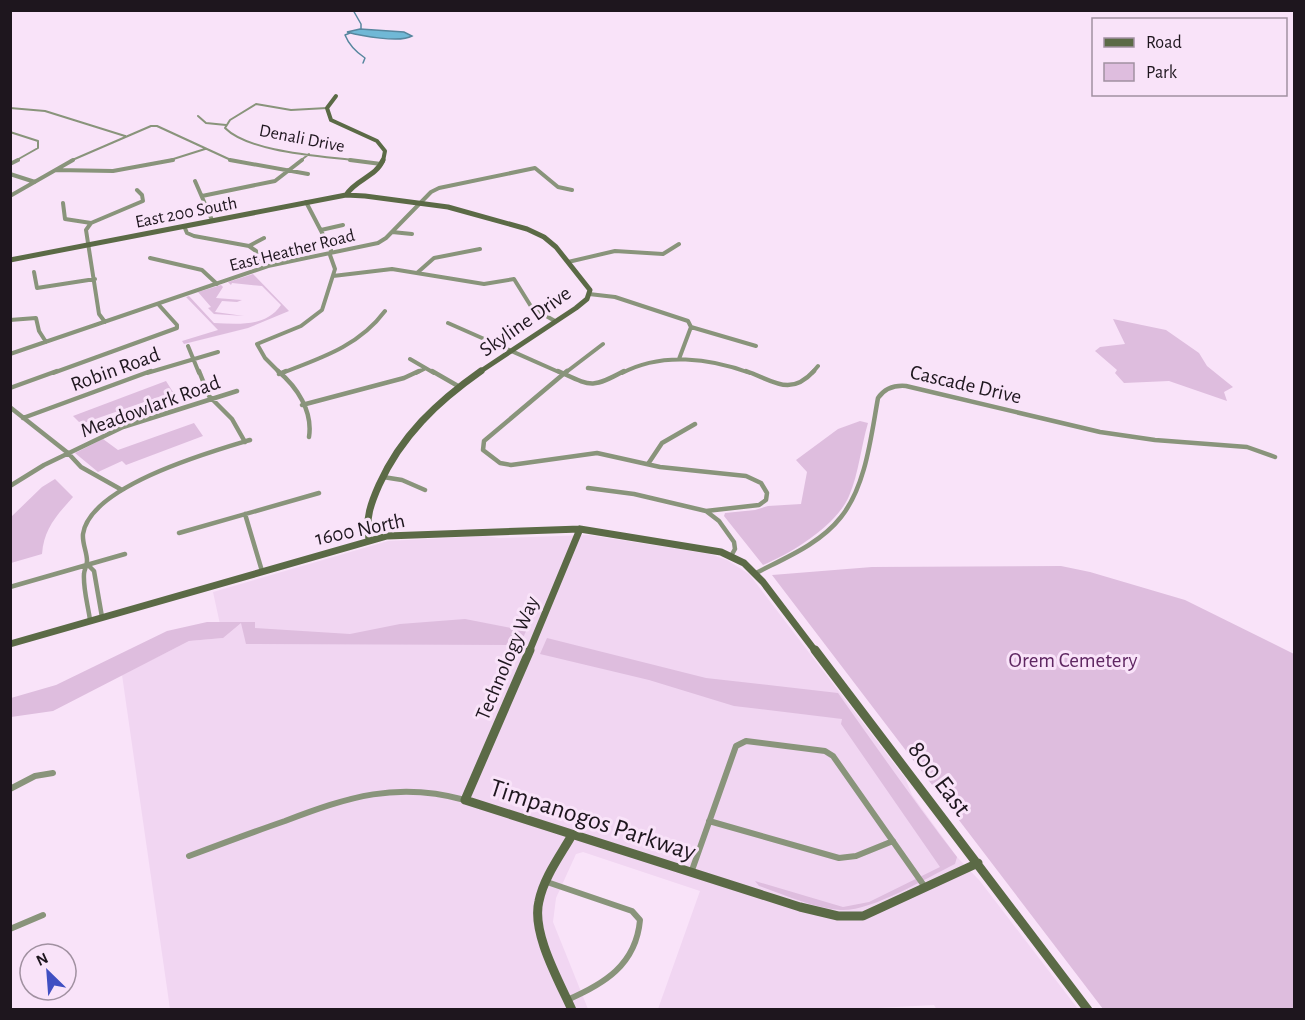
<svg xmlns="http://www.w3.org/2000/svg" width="1305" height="1020" font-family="'Alegreya Sans',sans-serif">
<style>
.built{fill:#f1d6f2}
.green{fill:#debdde}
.water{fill:#70b8d6;stroke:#57879f;stroke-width:1.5}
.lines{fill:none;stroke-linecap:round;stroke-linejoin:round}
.stream{stroke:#57879f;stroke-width:1.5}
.street-far3{stroke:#89947b;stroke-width:2}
.street-far2{stroke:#89947b;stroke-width:4}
.street-far1{stroke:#89947b;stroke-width:4.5}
.street{stroke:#89947b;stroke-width:6}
.secondary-far3{stroke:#5b6a46;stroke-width:4}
.secondary-far2{stroke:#5b6a46;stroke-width:5}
.secondary-far1{stroke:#5b6a46;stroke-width:7}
.secondary{stroke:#5b6a46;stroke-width:9}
.labels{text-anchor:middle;stroke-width:6;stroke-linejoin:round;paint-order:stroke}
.far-street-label{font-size:18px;fill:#1e161e;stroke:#f9e3f9}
.street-label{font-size:21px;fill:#1e161e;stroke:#f9e3f9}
.park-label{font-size:21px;fill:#5f2762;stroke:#f9e3f9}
.near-street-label{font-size:26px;fill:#1e161e;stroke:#f9e3f9}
</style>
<rect width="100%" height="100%" fill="#f9e3f9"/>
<path class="built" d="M589,535l121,19 17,6 22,14 156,204 7,17 45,62 23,24 98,128 -141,1 -3,-5 -94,5 -182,-1 42,-118 -117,-39 -7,2 -20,44 -3,24 35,87h-418l-48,-334 67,-34 34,-3 -10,-46 175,-51 98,-5 13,2z"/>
<path class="green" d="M253,274l36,37 -41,17 -64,16 -2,-3 36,-11 -32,-33 3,-1 25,27c25,1 52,4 67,-18l-19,-19 -30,-3 -1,2 -3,-3z
M221,285l2,2 -7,11 26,2 -5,2 -15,-1 -7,11 29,4 -30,-2 -6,-6 3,-1 -13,-15z
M1113,319l53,11 33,23 8,13 26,21 -9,5 3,9 -58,-20 -45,2 -9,-10 2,-3 -22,-19 5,-4 25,-3z
M166,381l7,11 -92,32 -8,-8z
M860,421l8,2c-7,23 -9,50 -19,73 -12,29 -57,57 -86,69l-39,-49 1,-3 30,-3 13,-4 33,-2 6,-32 -11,-12 42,-31z
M194,423l9,13 -77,29 -4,-4 -24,11 -23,-19 28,-14 15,11z
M55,479l18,18c-17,19 -29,32 -31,57l-31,9v-46l31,-30z
M1061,566l29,6 95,28 109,54v355h-191l-331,-434 100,-8z
M465,619l61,12 -6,14 -274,-1 -5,-21 -18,15 -34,3 -136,70 -42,6v-19l45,-13 111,-54 40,-9h48v6l95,6 50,-10z
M547,638l159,40 132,15c39,55 78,111 119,164l-2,7c-29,14 -84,48 -115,46 -27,-2 -55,-15 -81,-24l-4,-5 88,26 26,-5 71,-35 -99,-143 1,-5 -108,-13 -85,-26 -109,-26z"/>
<path class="water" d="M360,29l44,3 8,4c-12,7 -51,0 -65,-4z"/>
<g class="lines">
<path class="stream" d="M353,10l8,14v5
M350,33l-5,2c4,10 11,17 20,23l-2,5"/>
<path class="street-far3" d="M10,108l35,3 80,25
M327,108l-36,2 -35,-6 -26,16 -5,8c25,25 99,28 135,33
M198,116l8,7 20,2
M10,132l28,9v7l-23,13
M70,161l81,-35h6l76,35
M167,161l38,-12
M300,161l9,-7"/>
<path class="street-far2" d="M230,160l78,14
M350,160l31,4
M10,164l8,-4
M56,170l57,1 60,-11
M10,174l25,8
M195,181l17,39
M10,196l63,-36
M202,196l73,-15 27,-21
M63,203l2,16 26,4
M91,223l-5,7 13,84 6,8
M91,223l52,-22 -1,-6 -5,-5
M184,226l3,7 7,3 55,10 7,5 9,16
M321,230l22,-5
M392,232l20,2
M249,246l15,-8
M150,258l52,12 15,14
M568,262l47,-11 48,3 16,-10
M34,272l3,16 58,-9
M417,273l17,-15 46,-9
M333,276l59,-7 92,15 30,-5 18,29 23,13
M589,294l26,3 73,24 3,6 -12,32
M10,320l26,-2 3,13 7,11
M448,323l113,50
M691,327l65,19
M188,346l11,27
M10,354l258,-88 110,-23 8,-5 45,-46 8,-4 96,-20 23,19 14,3
M410,359l24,14
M53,373l124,-45v-3l-19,-21
M147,373l71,-21
M280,373l-15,-15 -8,-14 44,-18 21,-16 13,-41 -5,-14 1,-5 -25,-48
M282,373c39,-15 77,-27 103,-62
M416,373l8,-4
M565,373l38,-29
M622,373c39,-21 88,-15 128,0
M812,373l6,-7"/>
<path class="street-far1" d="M199,371l10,25 23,23 13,23
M278,371c19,16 35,40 31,66
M432,371l26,15
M558,371c33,15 33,18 66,0
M567,371l-83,70 -1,9 17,13 11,2 86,-12 63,14 86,9 15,7 6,10 -1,7 -7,5 -53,6
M746,371c28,10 44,26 68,0
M279,374l7,-3
M10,388l47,-17
M302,405l102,-27 15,-7
M11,408l57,45 13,14 41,23
M23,418l128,-47
M648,464l14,-21 33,-19
M383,477l19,3 23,10
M10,486l34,-21 79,-38 114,-36
M588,488l46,6 72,17 13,10 15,21 1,7 -4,7
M245,514l17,57
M179,533l140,-40
M87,564l7,7 8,46
M756,573c29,-15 64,-29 85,-56 25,-31 30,-81 37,-119 7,-10 16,-13 28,-12l194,46 55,8 92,7 28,10
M10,587l115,-33
M90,620c-2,-15 -7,-31 -6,-46 0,-4 3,-8 3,-13 0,-9 -5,-18 -4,-27 7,-48 127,-82 167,-94"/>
<path class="street" d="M10,789l25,-13 18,-3
M709,821l130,37 17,-2 37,-15
M189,856c32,-12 64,-24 96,-35 63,-24 112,-40 180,-21
M691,873l45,-127 10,-5 79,10 8,5 92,131
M547,882l85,29 8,9c-4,45 -36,64 -73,80
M10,929l33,-14"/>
<path class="secondary-far3" d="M336,96l-9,12 4,12 46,21 8,10 -2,10"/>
<path class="secondary-far2" d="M346,195c10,-16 30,-18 37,-35
M10,260l336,-65 19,1 83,11 79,22 17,8 12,10 34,43 -3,9 -11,9 -98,65"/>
<path class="secondary-far1" d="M369,539c-4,-20 2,-36 10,-54 22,-49 58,-83 102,-114
M10,644l377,-108 193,-7 141,23 23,11 19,19 53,70
M529,652l51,-123"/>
<path class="secondary" d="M530,650l-65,150 335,107 38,9h25l115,-53
M815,650l273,360
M572,835c-12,21 -28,42 -33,66 -8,31 20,80 33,109"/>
</g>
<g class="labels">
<g class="far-street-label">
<text transform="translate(302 138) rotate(11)" y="6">Denali Drive</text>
<text transform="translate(186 212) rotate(-11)" y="6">East 200 South</text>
<text transform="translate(292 250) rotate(-14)" y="6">East Heather Road</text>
</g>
<g class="street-label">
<text transform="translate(525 321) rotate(-35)" y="7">Skyline Drive</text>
<text transform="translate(115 369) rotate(-20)" y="7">Robin Road</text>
<text transform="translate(966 384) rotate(13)" y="7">Cascade Drive</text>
<text transform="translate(150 406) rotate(-20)" y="7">Meadowlark Road</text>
<text transform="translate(360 529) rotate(-12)" y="7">1600 North</text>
<text transform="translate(507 658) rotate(-67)" y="7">Technology Way</text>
</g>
<g class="park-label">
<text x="1073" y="667">Orem Cemetery</text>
</g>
<g class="near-street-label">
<text transform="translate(940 778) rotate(53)" y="9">800 East</text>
<text transform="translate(593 819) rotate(18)" y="9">Timpanogos Parkway</text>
</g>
</g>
<rect width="1305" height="1020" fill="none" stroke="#1e161e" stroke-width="24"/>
<rect x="1092" y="18" width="195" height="78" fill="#f9e3f9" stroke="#a191a1" stroke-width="1.5"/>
<rect x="1104" y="38" width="30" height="9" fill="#5b6a46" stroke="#a191a1" stroke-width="1.5"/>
<text x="1146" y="48" font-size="18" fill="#1e161e">Road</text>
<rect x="1104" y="63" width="30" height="18" fill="#debdde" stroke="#a191a1" stroke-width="1.5"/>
<text x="1146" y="78" font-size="18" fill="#1e161e">Park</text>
<g transform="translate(48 972) rotate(335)"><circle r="28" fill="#f9e3f9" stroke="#a191a1" stroke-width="1.5"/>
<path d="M0-4.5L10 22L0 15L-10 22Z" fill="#404fc2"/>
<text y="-9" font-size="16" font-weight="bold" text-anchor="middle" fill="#1e161e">N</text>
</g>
</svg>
